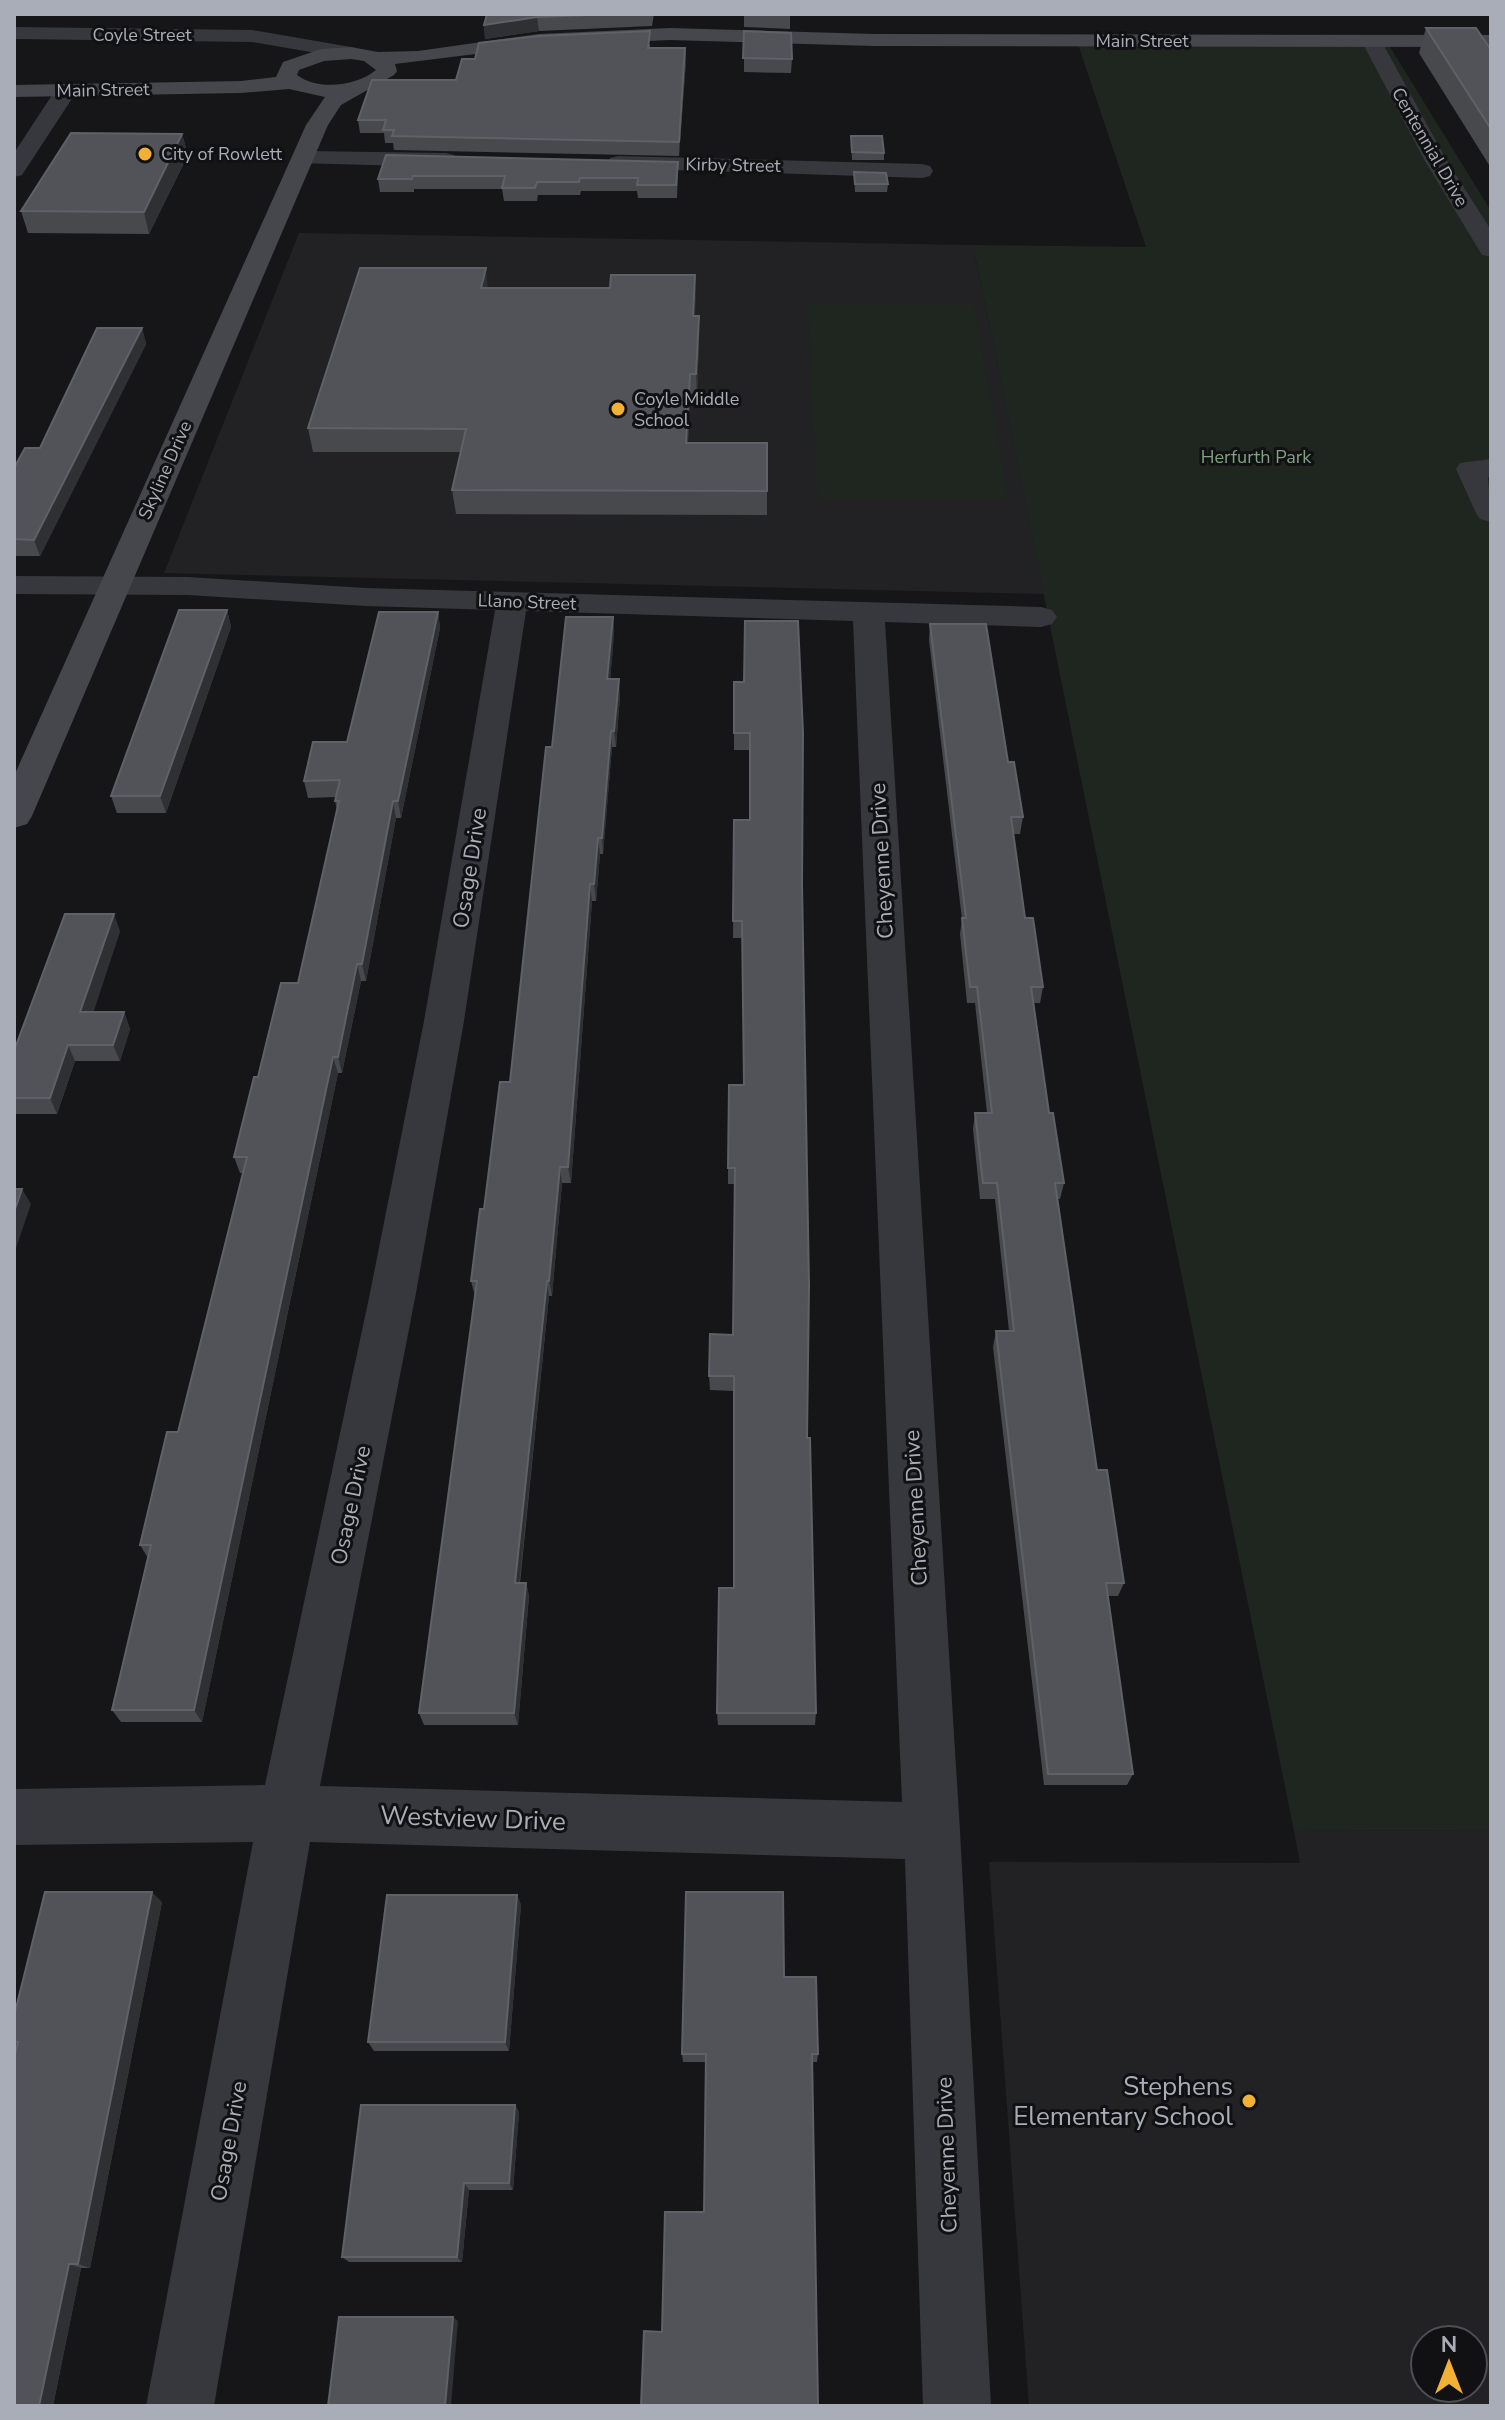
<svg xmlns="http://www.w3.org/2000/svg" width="1505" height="2420" font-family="'Nunito Sans',sans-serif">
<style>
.built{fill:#222225;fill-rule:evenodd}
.green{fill:#1e261f}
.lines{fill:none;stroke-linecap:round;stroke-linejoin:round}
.street{fill:#37383d;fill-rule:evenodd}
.secondary{fill:#45474d;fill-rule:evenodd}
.wall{fill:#47494d}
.shaded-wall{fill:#2f3033}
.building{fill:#525359;stroke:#5f6168;stroke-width:2}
.poi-dot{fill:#f2b134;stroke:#111113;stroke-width:3}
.labels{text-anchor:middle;stroke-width:6;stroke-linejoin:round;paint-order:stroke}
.far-street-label{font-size:18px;fill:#a8adb8;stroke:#111113}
.far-poi-label{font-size:18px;fill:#a8adb8;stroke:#111113;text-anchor:start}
.far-park-label{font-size:18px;fill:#7fa381;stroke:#111113}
.street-label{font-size:22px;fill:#a8adb8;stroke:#111113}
.near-street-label{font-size:26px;fill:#a8adb8;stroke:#111113}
.near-poi-label{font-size:26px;fill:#a8adb8;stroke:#111113;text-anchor:end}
</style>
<rect width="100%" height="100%" fill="#161618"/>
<path class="built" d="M299,233l674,12 71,349 -880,-21z
M1491,1830v576h-462l-40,-544 311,1 -6,-32zM1425,2340h48v48h-48z"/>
<path class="green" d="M1387,42l104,169v1619l-197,1 -321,-1586 173,2 -68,-203z
M808,305h166l34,193h-191z"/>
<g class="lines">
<path class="street" d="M14,27l238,3 99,17 10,6 -10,6 -99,-17 -238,-3z
M1372,36l10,6 65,119 44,69v27l-9,-2 -3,-5 -54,-89 -63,-119z
M66,85l11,6 -55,84 -8,2v-24l44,-67z
M304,151l142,2 8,2 3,5 -3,5 -8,2 -150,-4 -3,-5 3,-5z
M618,156l304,8 8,2 3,5 -3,5 -8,2 -312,-10 -3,-5 3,-5z
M1491,459v18h-3l3,45 -11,-3 -4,-6 -20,-44 4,-6z
M14,576l174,1 178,11 675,19 11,3 5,7 -5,7 -11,3 -156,-5 75,1209 31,575h-68l-18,-547 -595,-17 -96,564h-68l107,-564 -239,3v-56l251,-4 105,-492 54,-272 71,-411 -129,-4 -178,-11 -174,-1zM526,611l327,10 49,1181 -582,-16 96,-493 48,-272z"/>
<path class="secondary" d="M670,28l204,6 617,1v12l-617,-1 -204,-6 -131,6 -144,18 2,7 -3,4 -53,30 -13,20 -296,691 -5,8 -13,4v-52l292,-651 19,-28 -36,-8 -48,4 -227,4v-12l227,-4 35,-4 7,-15 38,-13 30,-2 27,5 40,-1 121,-17zM351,59l13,2 12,9c-19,16 -58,21 -79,5l2,-5 25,-9z"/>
</g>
<path class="wall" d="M487,14h167l-2,12 -113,5 -54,8 -1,-14z
M744,14h46v15l-46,-2z
M1426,28l65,22v118l-72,-115z
M744,31l48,28 -1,14 -47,-1z
M650,44v4h35l1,13 -7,95 -285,-6 -1,-7h-8l-1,-10h-24l-2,-13 98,-40 19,-21z
M182,134l6,21 -39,79 -121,-1 -7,-22z
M851,136l33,17v7h-32z
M386,155l292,20 -1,23h-39l-1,-7h-56l-1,4h-42l-1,6h-33l-2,-12h-88v3h-34l-2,-13z
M854,172l34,12 -1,8h-32z
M695,275v41h4v23l-2,58h-7l-2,46h79v72l-311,-1 -4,-24 9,-38h-148l-5,-24 180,-140h122z
M142,328l4,16 -106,212h-26v-88l26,-20z
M227,610l4,17 -65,186h-49l-6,-17z
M438,612l2,16 -39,190h-5l-30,163h-5l-19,92h-4l-136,649h-81l-9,-12 36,-152 -8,-13 38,-113 65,-259h-3l-6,-16 24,-80 40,-94 39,-173 -2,-9 1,-4 -28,1 -4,-17 43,-39z
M613,617l1,17 -4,45 10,17 -4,51h-4l-9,107h-3l-4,47h-4l-21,282h-9l-10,113h-3l-29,287h6l3,13 -11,129h-94l-5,-12 56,-417 -4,-15 39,-199 42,-335z
M930,624l78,138 15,55 -3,17h-7l12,84 18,69 -3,16h-6l15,110 15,70 -4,16h-3l40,271 27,113 -6,13h-10l25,178 -6,11h-83l-51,-438 3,-16h13l-14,-132h-15l-7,-70 2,-16h12l-12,-110h-8l-7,-69 2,-15 -33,-279z
M734,682l68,202 5,554 9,275 -1,12h-97l-1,-12 17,-125v-197l-24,-1 -1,-14 24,-41 2,-151h-7v-16l16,-83 -2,-147h-9l1,-118h16v-70h-16z
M120,931l-27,81h31l6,17 -10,32h-45l-18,53h-43v-63z
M517,1895l4,10 -12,146h-135l-6,-9z
M162,1902l-72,366h-9l-28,138h-39l3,-357 -3,-2v-31z
M784,1977l34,77 -1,8h-5l-150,270 42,-120 2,-150h-23l-1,-8z
M515,2105l4,7 -6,78h-44l-7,72h-113l-7,-5z"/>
<path class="shaded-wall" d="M537,17l2,14 -54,8 -1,-14z
M685,48l1,13 -7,95v-14z
M182,134l6,21 -39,79 -5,-22z
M486,268l2,23 -7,-3z
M695,275l1,23 -2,41 -1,-23z
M699,316v23l-2,58 -1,-23z
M142,328l4,16 -106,212 -6,-16z
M690,374v23l-4,69v-23z
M227,610l4,17 -65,186 -6,-17z
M438,612l2,16 -39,190 -3,-17z
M613,617l1,17 -5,62 -2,-17z
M619,679l1,17 -4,51 -2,-16z
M611,731l1,16 -9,107 -1,-16z
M393,801l3,17 -30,163 -4,-17z
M598,838l2,16 -4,47 -2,-17z
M590,884l2,17 -21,282 -3,-16z
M114,914l6,17 -32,98 -8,-17z
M357,964l4,17 -19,92 -4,-16z
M124,1012l6,17 -10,32 -7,-16z
M68,1045l7,16 -18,53 -7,-16z
M333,1057l5,16 -136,649 -8,-12z
M560,1167l2,16 -10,113 -3,-15z
M22,1189l9,15 -17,50v-42z
M547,1281l2,15 -31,300 -3,-13z
M526,1583l3,13 -11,129 -4,-12z
M152,1892l10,10 -72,366 -12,-4z
M517,1895l4,10 -12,146 -4,-9z
M515,2105l4,7 -6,78 -4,-7z
M464,2183l5,7 -7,72 -5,-5z
M69,2264l12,4 -28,138h-14z
M453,2317l5,4 -7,85h-6z"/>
<path class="building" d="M487,14h126l-76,3 -53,8z
M1426,28h50l15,22v79z
M650,31l-2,17h37l-6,94 -287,-6 2,-6h-11l3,-10h-28l14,-40h84l6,-21h13l4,-16 59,-7z
M744,31l47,2 1,26 -49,-1z
M71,133l111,1 -38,78 -123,-1z
M851,136h31l2,17 -32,-1z
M386,155l292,7 -2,23h-39l1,-7h-58l-1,4h-42l-2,6h-33l3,-12h-92l-1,3h-34z
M854,172l32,1 2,11h-33z
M360,268h126l-5,20h129l1,-13h84l-2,41h6l-3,58h-6l-4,69h81v48l-315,-1 14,-61 -158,-1z
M97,328h45l-108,212 -20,-1v-71l11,-20h15z
M179,610h48l-67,186h-49z
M379,612h59l-40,189h-5l-31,163h-5l-19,93h-5l-139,653h-82l39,-165h-11l27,-113h11l69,-275h-13l20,-80h4l23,-94h17l41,-182h-4l5,-21 -36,1 9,-39h34z
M566,617h47l-6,62h12l-5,52h-3l-9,107h-4l-4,46h-4l-22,283h-8l-11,114h-2l-32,302h11l-12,130h-95l58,-432h-6l9,-72h4l16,-127h10l36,-335h6z
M745,621h53l5,112 -1,151 7,402 -2,152h3l6,275h-99l2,-125h15v-212h-25l1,-42 23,1 2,-167h-7l1,-83h15l-2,-164h-9l1,-101h16v-87h-16v-51h10z
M930,624h56l22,138h6l9,55h-12l14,101h8l10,69h-12l18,126h4l11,70h-9l42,287h10l17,113h-18l27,191h-85l-52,-443h18l-17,-148h-14l-8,-70h17l-15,-126h-7l-8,-69h4z
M65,914h49l-34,98h44l-11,33h-45l-18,53h-36v-47z
M14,1189h8l-8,23z
M45,1892h107l-74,372h-9l-30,142h-25v-347l4,-17h-4v-26z
M686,1892h97l1,85h32l2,77h-6l6,352h-177l3,-75 18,1 3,-120h39l2,-158h-24z
M387,1895h130l-12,147h-137z
M361,2105h154l-6,78h-45l-7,74h-115z
M339,2317h114l-8,89h-117z"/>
<g class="poi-dot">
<circle cx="145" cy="154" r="8"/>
<circle cx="618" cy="409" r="8"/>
<circle cx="1249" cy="2101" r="8"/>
</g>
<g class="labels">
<g class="far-street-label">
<text x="142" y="41">Coyle Street</text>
<text x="1142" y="47">Main Street</text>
<text transform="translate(103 90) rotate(-1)" y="6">Main Street</text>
<text transform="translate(1430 147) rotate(60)" y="6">Centennial Drive</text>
<text transform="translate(733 165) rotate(1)" y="6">Kirby Street</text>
<text transform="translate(165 470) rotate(-66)" y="6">Skyline Drive</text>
<text transform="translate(527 602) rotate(2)" y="6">Llano Street</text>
</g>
<g class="far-poi-label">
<text x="161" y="160">City of Rowlett</text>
<text x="634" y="405">Coyle Middle<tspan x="634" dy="21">School</tspan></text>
</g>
<g class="far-park-label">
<text x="1256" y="463">Herfurth Park</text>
</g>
<g class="street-label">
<text transform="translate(881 861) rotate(-93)" y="8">Cheyenne Drive</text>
<text transform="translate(469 868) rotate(-81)" y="8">Osage Drive</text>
<text transform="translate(350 1505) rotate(-78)" y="8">Osage Drive</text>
<text transform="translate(915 1508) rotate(-93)" y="8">Cheyenne Drive</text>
<text transform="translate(228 2141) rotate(-80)" y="8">Osage Drive</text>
<text transform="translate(946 2155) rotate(-92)" y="8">Cheyenne Drive</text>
</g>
<g class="near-street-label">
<text transform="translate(473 1818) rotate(2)" y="9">Westview Drive</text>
</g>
<g class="near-poi-label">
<text x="1233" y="2095">Stephens<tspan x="1233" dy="30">Elementary School</tspan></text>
</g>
</g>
<rect width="1505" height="2420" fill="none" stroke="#a8adb8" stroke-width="32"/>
<g transform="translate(1449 2364)"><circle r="38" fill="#111113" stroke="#4d4f55" stroke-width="2"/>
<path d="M0-6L14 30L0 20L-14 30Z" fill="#f2b134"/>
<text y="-12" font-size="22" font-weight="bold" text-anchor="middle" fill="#a8adb8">N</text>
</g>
</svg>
